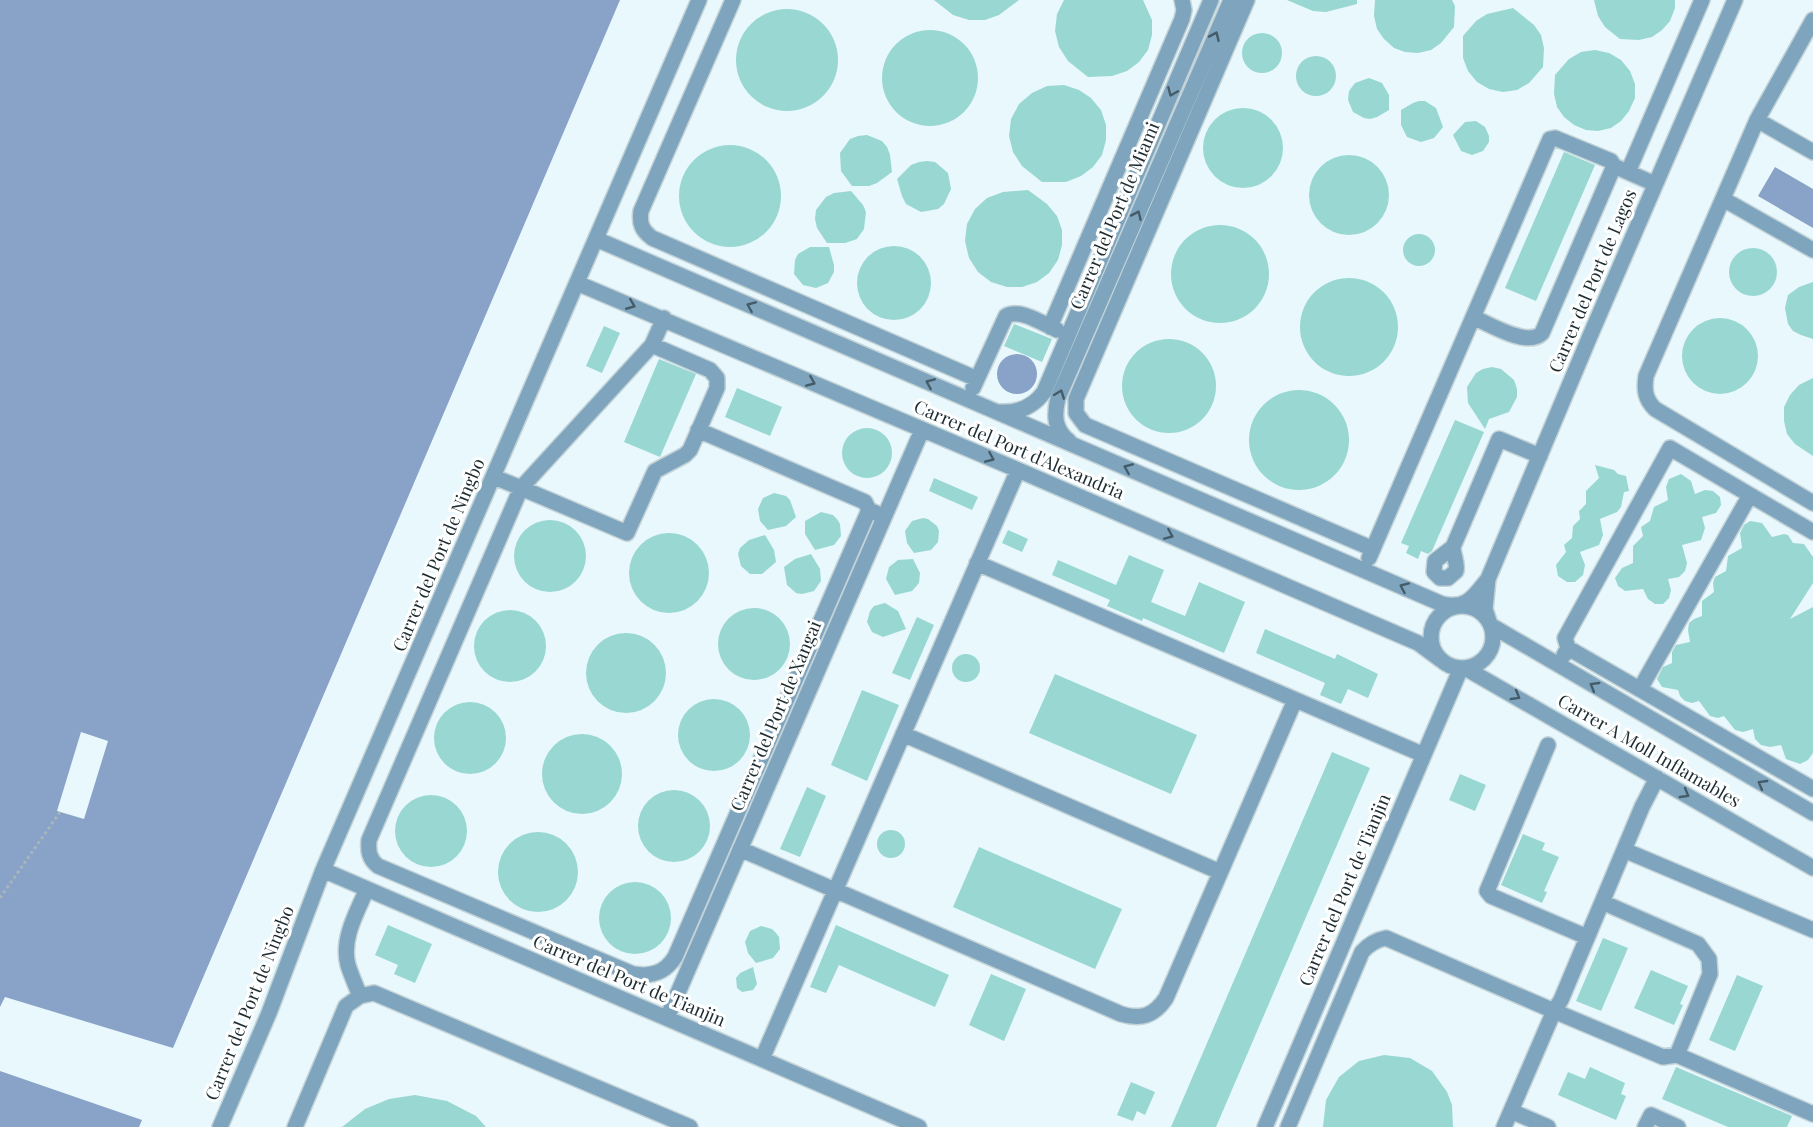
<svg xmlns="http://www.w3.org/2000/svg" width="1813" height="1127" font-family="'Playfair Display',serif">
<style>
.water{fill:#89a2c8}
.pier{fill:#e8f8fc}
.building{fill:#99d7d3}
.lines{fill:none;stroke-linecap:round;stroke-linejoin:round}
.minor-casing{stroke:#c3d3d7;stroke-width:18}
.path{stroke:#a6b6ba;stroke-width:3;stroke-dasharray:3 3;stroke-linecap:butt}
.minor{stroke:#7fa5be;stroke-width:15}
.oneway{stroke:#445c69}
.labels{text-anchor:middle;stroke-width:6;stroke-linejoin:round;paint-order:stroke}
.street-label{font-size:18px;fill:#1c2c30;stroke:#fff}
</style>
<rect width="100%" height="100%" fill="#e8f8fc"/>
<path class="water" d="M0,0h620l-447,1048 -168,-51 -5,10z
M1775,167l38,22v39l-55,-32z
M997 374a20 20 0 1 1 40 0a20 20 0 1 1-40 0Z
M0,1071l142,49 -3,7h-139z"/>
<path class="pier" d="M81,732l27,9 -24,78 -27,-8z"/>
<path class="building" d="M934,0h85l-20,15 -14,5h-16l-16,-5z
M1064,0h79l9,20v15l-4,15 -9,12 -12,9 -15,5 -24,1 -20,-16 -9,-14 -4,-16 2,-17z
M1287,0h70v4l-31,8 -13,-1z
M1375,0h77l3,6 -1,21 -13,16 -10,7 -13,3 -13,-1 -11,-4 -10,-9 -7,-10 -3,-13z
M1594,0h81v8l-5,13 -8,9 -10,7 -13,3 -19,-1 -15,-12 -7,-11z
M1513,8l21,17 7,10 3,13 -1,19 -14,16 -12,7 -14,2 -14,-3 -12,-7 -9,-11 -5,-13v-22l13,-15 11,-7z
M736 60a51 51 0 1 1 102 0a51 51 0 1 1-102 0Z
M882 78a48 48 0 1 1 96 0a48 48 0 1 1-96 0Z
M1242 53a20 20 0 1 1 40 0a20 20 0 1 1-40 0Z
M1595,50l14,3 12,7 9,11 5,13v14l-6,13 -8,10 -10,7 -13,3 -12,-1 -12,-5 -10,-8 -7,-10 -3,-13 1,-19 14,-16 12,-7z
M1296 76a20 20 0 1 1 40 0a20 20 0 1 1-40 0Z
M1369,78l13,5 7,12v15l-12,7 -7,2 -6,-1 -11,-6 -5,-12 1,-9 6,-8z
M1064,85l15,5 12,8 10,12 5,15v15l-4,15 -9,12 -12,9 -15,6h-24l-20,-16 -9,-14 -4,-16 2,-17 8,-15 13,-11 15,-7z
M1419,101h6l11,7 7,19 -9,11 -13,4 -14,-5 -6,-12v-15l12,-7z
M1203 148a40 40 0 1 1 80 0a40 40 0 1 1-80 0Z
M1476,121l9,6 4,9v6l-6,9 -11,4 -11,-4 -8,-16 12,-13z
M867,135l15,6 5,6 3,8 2,17 -15,11 -8,3h-17l-11,-15 -1,-18 10,-14 8,-3z
M679 196a51 51 0 1 1 102 0a51 51 0 1 1-102 0Z
M1564,152l31,13 -59,136 -31,-13z
M1309 195a40 40 0 1 1 80 0a40 40 0 1 1-80 0Z
M927,161l8,1 13,11 3,16 -7,15 -6,5 -17,3 -15,-8 -4,-8 -5,-17 14,-14 8,-3z
M1028,190l19,14 10,12 5,14v15l-4,15 -9,13 -12,9 -15,5h-15l-16,-5 -13,-10 -9,-14 -4,-17 2,-17 8,-15 12,-11 16,-6z
M851,191l12,14 3,7 -2,17 -7,10 -12,4h-18l-10,-15 -2,-9 1,-9 10,-13 8,-4z
M1171 274a49 49 0 1 1 98 0a49 49 0 1 1-98 0Z
M1403 250a16 16 0 1 1 32 0a16 16 0 1 1-32 0Z
M857 283a37 37 0 1 1 74 0a37 37 0 1 1-74 0Z
M810,247h19l5,18v7l-6,11 -12,5 -13,-3 -9,-11 1,-14 3,-6z
M1729 272a24 24 0 1 1 48 0a24 24 0 1 1-48 0Z
M1300 327a49 49 0 1 1 98 0a49 49 0 1 1-98 0Z
M1813,282v57l-12,-4 -8,-4 -5,-7 -3,-16 3,-13 11,-8z
M1682 356a38 38 0 1 1 76 0a38 38 0 1 1-76 0Z
M1014,324l38,15 -10,23 -38,-16z
M604,326l16,7 -18,40 -16,-7z
M1122 386a47 47 0 1 1 94 0a47 47 0 1 1-94 0Z
M659,359l37,15 -36,83 -36,-15z
M1492,367l9,2 13,11 3,9v8l-8,15 -20,7 -4,10 -17,-26 -1,-16 9,-14 7,-4z
M1813,378v78l-18,-12 -8,-10 -3,-13v-14l6,-12 9,-10z
M737,388l45,19 -12,29 -45,-19z
M1249 440a50 50 0 1 1 100 0a50 50 0 1 1-100 0Z
M1455,420l29,12 -52,119 -4,3 -7,-3 -3,8 -12,-6 3,-7 -8,-3z
M842 453a25 25 0 1 1 50 0a25 25 0 1 1-50 0Z
M1595,465l19,5 4,4 8,2 3,15 -5,1 -3,15 -4,5 -17,7 3,16 -4,10 -19,7 5,13 -2,10 -8,7h-8l-9,-6 -2,-11 10,-13 -2,-7 8,-7 1,-12 7,-7 -1,-8 7,-7v-13l13,-13z
M1681,474l10,7 4,13 10,-4 8,1 7,6 1,8 -5,8 -14,4 3,11 -4,12 -19,5 5,18 -2,8 -6,6 -11,2 3,11 -2,8 -6,6h-8l-7,-5 -5,-10 -18,2 -7,-5 -3,-8 7,-10 11,-5v-17l10,-10 -2,-9 9,-6 4,-14 14,-7 -2,-13 3,-8z
M934,478l44,19 -6,13 -43,-19z
M774,493l12,3 4,4 6,17 -10,9 -18,4 -8,-9 -2,-12 5,-11z
M821,512l12,3 4,4 3,5 1,12 -7,9 -19,5 -10,-16v-13z
M923,518l5,1 9,7 2,5 -1,11 -7,8 -17,3 -7,-10 -2,-12 7,-10z
M514 556a36 36 0 1 1 72 0a36 36 0 1 1-72 0Z
M1750,521l12,2 10,14 12,-3 4,1 5,8 11,1 9,13v26l-23,36 23,-12v146l-5,7 -8,4 -14,-5 -5,-14 -11,2 -9,-2 -6,-6 -2,-10 -10,3 -8,-2 -11,-14 -6,2 -8,-2 -11,-15 -7,2 -7,-2 -5,-5 -2,-6 -16,-3 -5,-8 6,-12 9,-4v-11l4,-7 14,-3 -2,-12 1,-7 5,-4 8,-3v-15l12,-9 -1,-9 2,-6 11,-6 2,-15 14,-8 -2,-15 4,-8z
M1008,530l20,9 -6,13 -20,-9z
M629 573a40 40 0 1 1 80 0a40 40 0 1 1-80 0Z
M765,535l9,15 2,12 -14,12h-12l-9,-8 -3,-12 2,-6 9,-8z
M811,554l9,15 1,12 -7,10 -12,3 -6,-1 -9,-8 -3,-18 11,-8z
M1129,555l35,15 -13,32 34,14 14,-34 46,20 -21,51 -81,-35 -1,3 -35,-15 3,-6 -58,-25 6,-15 58,25z
M913,559l7,14 -1,10 -7,8 -17,4 -9,-16 3,-12 9,-7z
M885,603l13,8 8,18 -23,8 -11,-5 -5,-10 3,-11 4,-5z
M718 644a36 36 0 1 1 72 0a36 36 0 1 1-72 0Z
M474 646a36 36 0 1 1 72 0a36 36 0 1 1-72 0Z
M917,617l17,8 -24,55 -18,-7z
M1265,629l70,30 2,-5 41,20 -10,24 -20,-9 -7,15 -21,-9 5,-12 -69,-30z
M586 673a40 40 0 1 1 80 0a40 40 0 1 1-80 0Z
M952 668a14 14 0 1 1 28 0a14 14 0 1 1-28 0Z
M1055,674l142,61 -26,59 -142,-61z
M862,690l37,15 -32,76 -36,-16z
M678 735a36 36 0 1 1 72 0a36 36 0 1 1-72 0Z
M434 738a36 36 0 1 1 72 0a36 36 0 1 1-72 0Z
M542 774a40 40 0 1 1 80 0a40 40 0 1 1-80 0Z
M1332,752l38,16 -154,359h-45z
M1460,774l26,11 -11,26 -26,-11z
M807,787l19,9 -26,61 -20,-8z
M638 826a36 36 0 1 1 72 0a36 36 0 1 1-72 0Z
M395 831a36 36 0 1 1 72 0a36 36 0 1 1-72 0Z
M877 844a14 14 0 1 1 28 0a14 14 0 1 1-28 0Z
M498 872a40 40 0 1 1 80 0a40 40 0 1 1-80 0Z
M1523,834l22,9 -3,7 17,7 -15,34 3,1 -5,11 -41,-18z
M979,847l143,62 -27,60 -142,-62z
M599 918a36 36 0 1 1 72 0a36 36 0 1 1-72 0Z
M388,925l44,19 -17,39 -21,-9 4,-9 -23,-10z
M836,925l113,50 -14,32 -96,-42 -13,28 -16,-6z
M761,926l11,3 4,4 3,4 1,12 -7,9 -17,5 -8,-10 -3,-11 5,-11z
M1603,938l25,10 -27,63 -25,-10z
M753,967l4,17 -4,6 -11,2 -5,-4 -1,-10 4,-5z
M1651,970l37,16 -8,18 3,1 -9,20 -40,-17z
M991,974l35,15 -22,52 -35,-16z
M1737,975l26,11 -28,65 -26,-11z
M1384,1055l26,3 22,13 15,21 5,13 1,22h-130l3,-27 13,-23 20,-16z
M1590,1067l35,16 -4,11 5,2 -10,24 -58,-25 10,-23 17,7z
M1676,1067l116,49 -5,11h-59l-66,-28z
M1131,1082l24,10 -10,23 -8,-4 -4,10 -16,-6z
M415,1095l32,6 29,15 10,11h-144l23,-18 24,-10z"/>
<g class="lines">
<defs>
<path id="minor" d="M733,0l-92,211c-2,13 1,19 11,27l325,141
M1247,0l-171,399v14l9,12 288,124
M1813,20l-56,100 -111,256c-2,14 -1,23 9,33l158,94
M1757,120l56,32
M1628,172l74,-172
M1723,199l90,51
M596,239l846,365c25,6 32,-8 46,-25
M577,283l441,187 400,173 23,17
M1473,317c16,7 55,31 69,16l72,-167
M1050,327l132,-308 2,-9 -2,-10
M652,345l12,-27
M973,388l33,-72c15,-8 37,8 51,14
M1000,412c19,1 33,-5 44,-20l167,-392
M698,430l167,72 4,8 7,3
M1069,441c-15,-11 -15,-26 -11,-43l173,-398
M494,477l27,11 131,-143 58,25 7,8v10l-27,62 -5,5 -30,16 -28,62 -106,-45 -152,352c-1,11 0,19 9,26l255,108c18,3 32,-1 42,-17l194,-447
M1453,547l46,-108 41,17
M1453,547c0,8 5,17 3,24l-8,7h-8l-6,-6 1,-11z
M1369,558l181,-419 5,-1 56,23 3,5 41,18
M977,563l447,192
M1431 637a31 31 0 1 1 62 0a31 31 0 1 1-62 0Z
M1489,621l-4,-12 3,-30 102,-243 145,-336
M1492,626l321,187
M1568,648l-3,-10 105,-190 143,84
M1564,655l4,-7 245,141
M1465,668l348,200
M1640,689l110,-194
M903,734l317,138
M1548,745l-61,146 4,5 96,41
M740,849l381,165c20,6 33,2 45,-16l129,-298
M1624,850l189,80
M323,870l596,257
M1602,902l96,42 11,15 1,15 -33,81
M360,996c-4,-10 -9,-21 -12,-31 -7,-26 9,-53 19,-76
M667,1018l255,-588
M762,1059l256,-589
M1511,1111l37,16
M220,1127l49,-114 54,-143 376,-870
M295,1127l51,-121 14,-10 14,-3 316,134
M1265,1127l196,-459
M1288,1127l74,-175c7,-8 14,-12 24,-14l168,73 7,-11 81,-193 15,-29
M1504,1127l50,-116 109,46 14,-2 136,59
M1645,1127l6,-12 27,12"/>
</defs>
<use href="#minor" class="minor-casing"/>
<path class="path" d="M0,898l60,-86"/>
<use href="#minor" class="minor"/>
</g>
<defs><path id="oneway-chevron" d="M-2-3.5L2.5 0L-2 3.5" fill="none" stroke-width="1.6" stroke-linecap="round" stroke-linejoin="round" transform="scale(1.5)"/></defs>
<g class="oneway">
<use href="#oneway-chevron" transform="translate(1215 36) rotate(-66)"/>
<use href="#oneway-chevron" transform="translate(1172 92) rotate(113)"/>
<use href="#oneway-chevron" transform="translate(1137 215) rotate(-66)"/>
<use href="#oneway-chevron" transform="translate(631 305) rotate(22)"/>
<use href="#oneway-chevron" transform="translate(751 306) rotate(-157)"/>
<use href="#oneway-chevron" transform="translate(811 382) rotate(23)"/>
<use href="#oneway-chevron" transform="translate(930 383) rotate(-157)"/>
<use href="#oneway-chevron" transform="translate(1060 394) rotate(-69)"/>
<use href="#oneway-chevron" transform="translate(990 458) rotate(23)"/>
<use href="#oneway-chevron" transform="translate(1128 468) rotate(-157)"/>
<use href="#oneway-chevron" transform="translate(1169 535) rotate(23)"/>
<use href="#oneway-chevron" transform="translate(1404 587) rotate(-156)"/>
<use href="#oneway-chevron" transform="translate(1594 686) rotate(-150)"/>
<use href="#oneway-chevron" transform="translate(1516 696) rotate(30)"/>
<use href="#oneway-chevron" transform="translate(1762 784) rotate(-150)"/>
<use href="#oneway-chevron" transform="translate(1685 794) rotate(30)"/>
</g>
<g class="labels">
<g class="street-label">
<text transform="translate(1115 216) rotate(-67)" y="6">Carrer del Port de Miami</text>
<text transform="translate(1593 281) rotate(-67)" y="6">Carrer del Port de Lagos</text>
<text transform="translate(1019 450) rotate(23)" y="6">Carrer del Port d'Alexandria</text>
<text transform="translate(439 555) rotate(-67)" y="6">Carrer del Port de Ningbo</text>
<text transform="translate(776 716) rotate(-67)" y="6">Carrer del Port de Xangai</text>
<text transform="translate(1649 751) rotate(30)" y="6">Carrer A Moll Inflamables</text>
<text transform="translate(1345 890) rotate(-67)" y="6">Carrer del Port de Tianjin</text>
<text transform="translate(629 981) rotate(23)" y="6">Carrer del Port de Tianjin</text>
<text transform="translate(250 1003) rotate(-68)" y="6">Carrer del Port de Ningbo</text>
</g>
</g>
</svg>
